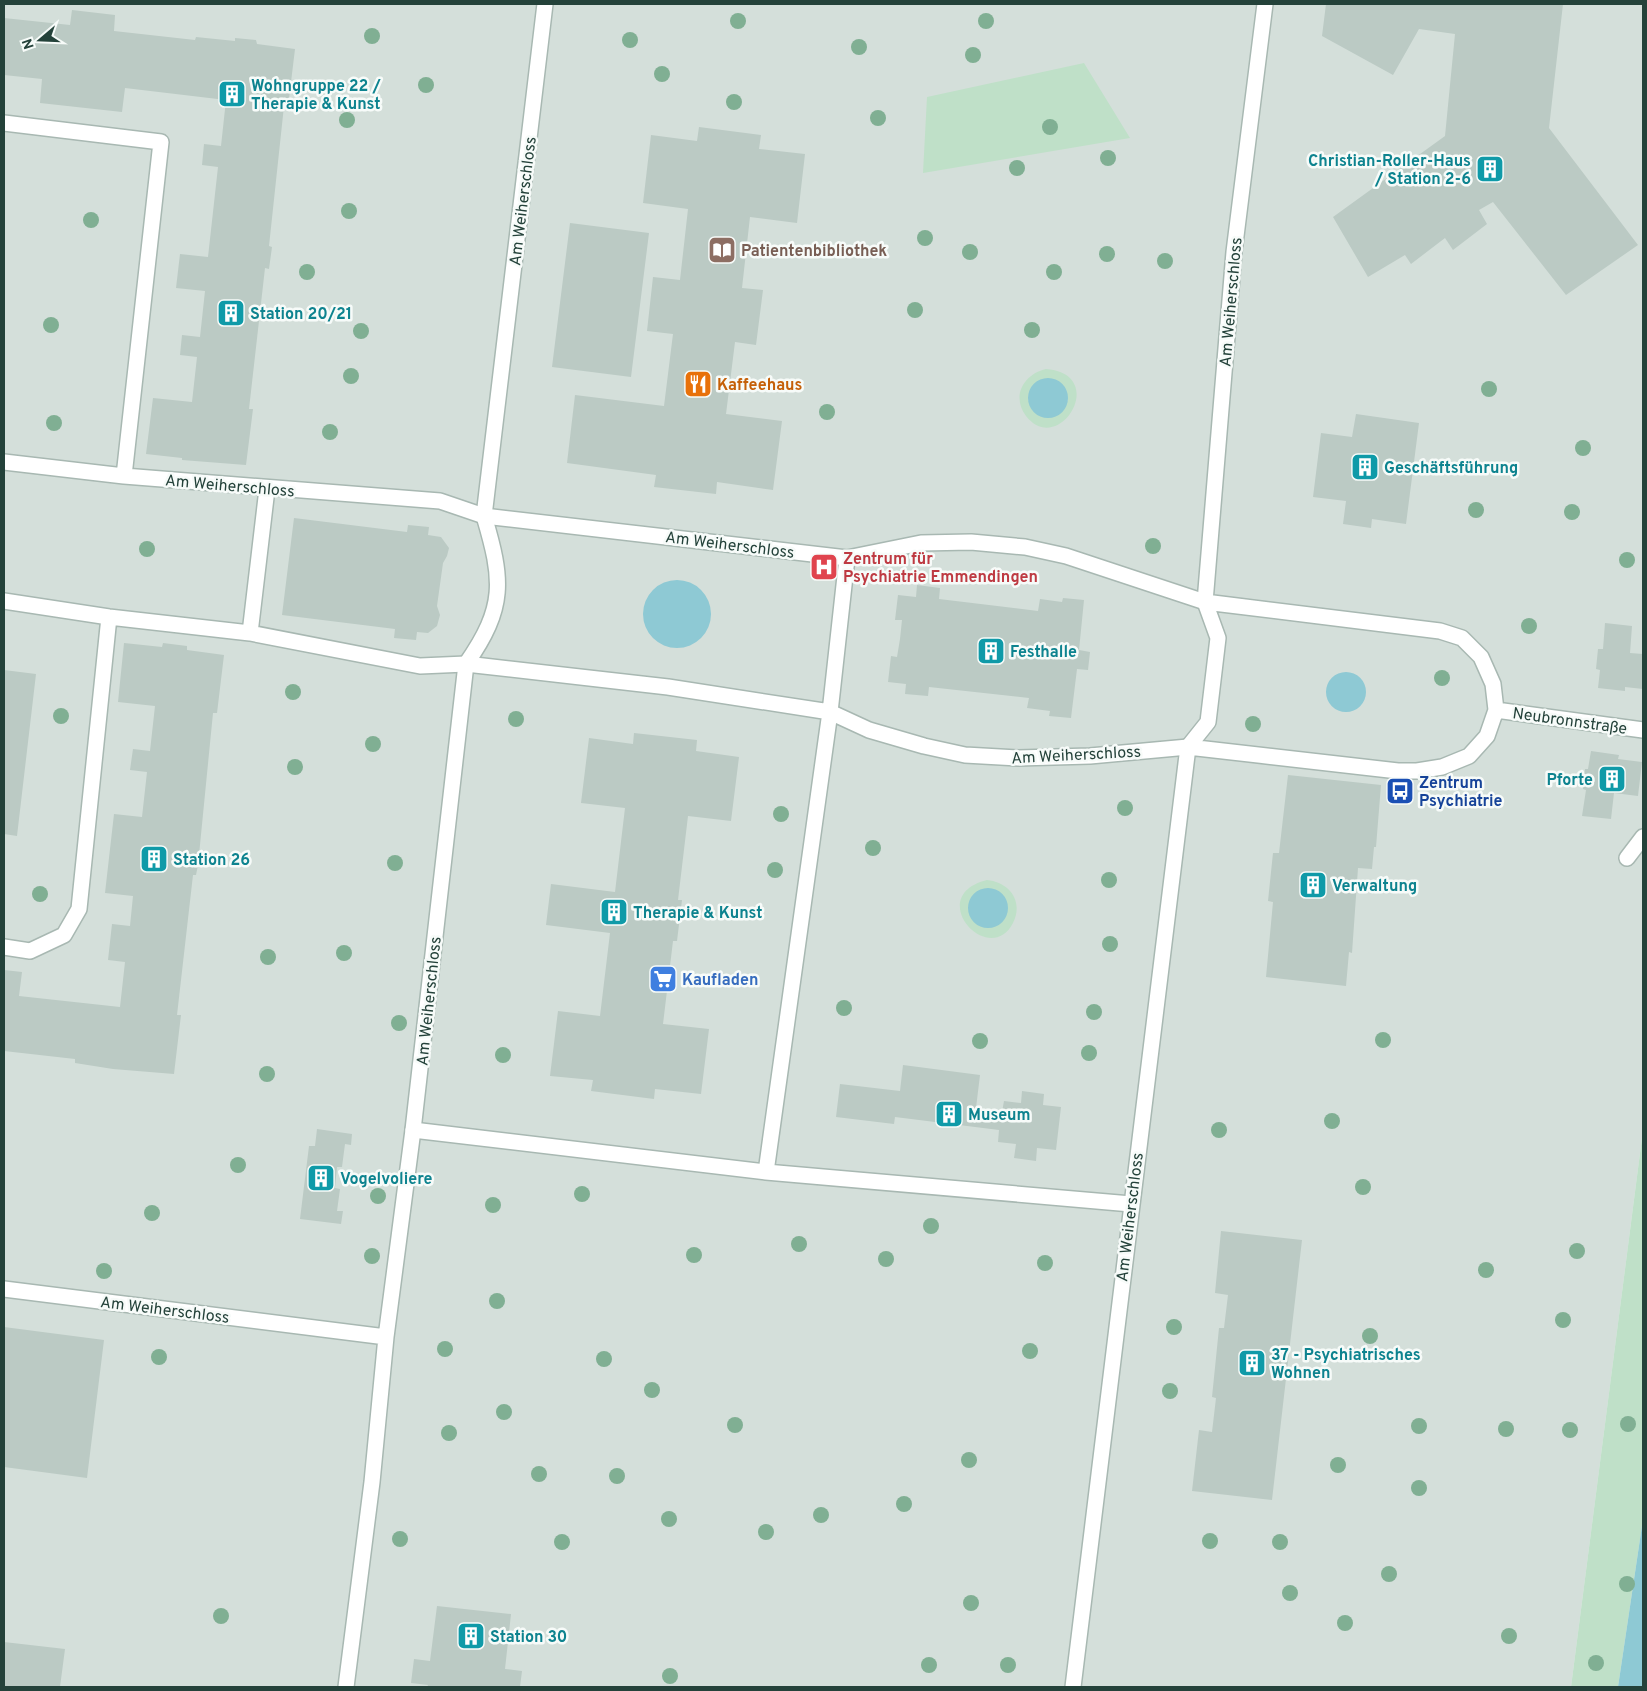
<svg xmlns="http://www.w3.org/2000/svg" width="1647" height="1691" font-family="Overpass,sans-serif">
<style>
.built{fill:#d4dfda}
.green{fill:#bfe0c8;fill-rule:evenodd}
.water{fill:#8ec9d4}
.building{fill:#bbcac4}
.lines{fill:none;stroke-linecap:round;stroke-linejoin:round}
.service-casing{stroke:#a8b8b2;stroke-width:18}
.minor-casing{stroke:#a8b8b2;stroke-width:18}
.service{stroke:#fff;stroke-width:15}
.minor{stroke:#fff;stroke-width:15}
.tree{fill:#80af93}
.labels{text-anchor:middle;stroke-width:5;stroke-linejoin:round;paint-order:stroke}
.culture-label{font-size:16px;font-weight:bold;fill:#0d838f;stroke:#f7fbf9;text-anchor:start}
.street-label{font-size:16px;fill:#24423a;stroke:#f7fbf9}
.education-label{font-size:16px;font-weight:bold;fill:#785e54;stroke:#f7fbf9;text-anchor:start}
.food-label{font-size:16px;font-weight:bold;fill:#c56008;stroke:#f7fbf9;text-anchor:start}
.health-label{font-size:16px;font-weight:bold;fill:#be3a42;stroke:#f7fbf9;text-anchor:start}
.transit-label{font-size:16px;font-weight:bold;fill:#164399;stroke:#f7fbf9;text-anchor:start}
.shop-label{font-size:16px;font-weight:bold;fill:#366cbe;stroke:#f7fbf9;text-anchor:start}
</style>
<rect width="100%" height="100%" fill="#e6efeb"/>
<path class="built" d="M4,4h1639v1126l-72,557h-1567z"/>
<path class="green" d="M1084,63l46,75 -207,35 4,-76z
M1046,369c64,5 13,89 -20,47 -15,-20 -2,-42 20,-47zM1066,389l2,12 -35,10 -5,-12 1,-7z
M987,880c22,2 37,21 26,43 -24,46 -90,-27 -26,-43z
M1643,1130v389l-25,168h-47z"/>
<path class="water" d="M1028 398a20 20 0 1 1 40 0a20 20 0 1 1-40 0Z
M643 614a34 34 0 1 1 68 0a34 34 0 1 1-68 0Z
M1326 692a20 20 0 1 1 40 0a20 20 0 1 1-40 0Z
M968 908a20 20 0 1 1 40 0a20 20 0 1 1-40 0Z
M1643,1519v168h-25z"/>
<path class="building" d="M1326,4h237l-14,124 89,117 -72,50 -73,-93 -14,8 8,14 -34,26 -8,-12 -34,26 -6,-9 -37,22 -35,-60 112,-81 10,-102 -36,-5 -26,46 -71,-39z
M72,10l43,5 -1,16 81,9 1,-3 39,4v-3l21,2 1,4 38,5 -7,58 -4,-1 -15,140 3,1 -3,22 -4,-1 -16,141h4l-7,56 -64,-5v-2l-36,-4 7,-56 39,4 5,-45 -17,-2 2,-20 18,2 5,-46 -29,-3 4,-34 28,3 10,-90 -16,-2 2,-21 17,2 5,-46 -101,-12 -3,24 -82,-9 2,-24 -38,-4v-57l66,7z
M699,127l62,8 -2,14 46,5 -8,69 -47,-6 -8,71 21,2 -7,55 -21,-3 -9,72 56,7 -9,69 -56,-8 -1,12 -62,-7 2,-12 -89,-12 8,-68 89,11 9,-72 -26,-3 6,-54 27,3 8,-71 -45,-6 8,-68 46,6z
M570,223l79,10 -18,144 -79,-10z
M1356,414l63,9 -13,101 -34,-5 -1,9 -28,-4 3,-23 -33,-4 8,-64 31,4z
M294,518l113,14 1,-7 21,2 -1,8 13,2 8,11 -2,8 -4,7 -6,43 3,9 -3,11 -9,7 -11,-1 -1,8 -22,-2 1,-9 -113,-14z
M917,585l23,3 -1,11 99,12 2,-12 22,3 1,-4 21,2 -5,50 11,2 -2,18 -11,-1 -6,49 -22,-2 1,-5 -23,-3 2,-10 -100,-11 -1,9 -23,-2 1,-10 -18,-2 3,-26 6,1 3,-18 2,-19h-7l3,-25 18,2z
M1605,623l27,3 -2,27 13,1v35l-18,-2v4l-27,-3 2,-18 -4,-1 2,-20h5z
M124,643l38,4 1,-4 24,3v4l37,5 -7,58h-4l-15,152 -2,10h-3l-16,140h4l-7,59 -61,-5 -38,-6v-4l-71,-8v-81l18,2 -3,24 101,11 5,-45 -17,-2 4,-36 18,2 3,-30 -28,-3 9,-79 28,3 5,-45 -17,-2 3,-21 17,2 5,-45 -37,-4z
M4,670l32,4 -19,162 -13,-2z
M634,733l63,7 -1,11 43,6 -8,64 -43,-5 -10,84h4l-5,41h-4l-10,83 46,5 -8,65 -46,-5 -1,10 -63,-8 2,-11 -43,-4 8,-65 42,5 10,-83 -64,-8 5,-41 64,8 10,-84 -44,-5 8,-65 44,6z
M1591,751l28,4 -1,4 24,3 -4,34 -24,-3 -3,26 -29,-3 4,-26 -3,-1 2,-20h3z
M1288,775l93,10 -5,62h-2l-2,22 -14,-1 -6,85 -3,-1 -3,34 -80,-9 7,-75 -5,-1 5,-48h6z
M903,1065l77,10 -4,33 26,4 2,-11 17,2 1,-12 22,3 -1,11 18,2 -5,43 -19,-2 -1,13 -22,-3 2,-14 -18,-2 1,-12 -104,-13 -1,7 -58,-7 4,-33 60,7z
M317,1129l35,5 -1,11 -6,-1 -3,23h-5l-2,21 5,1 -3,22h6l-2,13 -41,-5 9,-73h6z
M1221,1231l81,9 -30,260 -80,-9 7,-61 13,2 4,-34 -4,-1 7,-69h5l4,-33 -13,-2z
M4,1327l100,13 -17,138 -83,-11z
M437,1606l74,8 -6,55 17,2 -2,16h-93l1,-2 -17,-2 3,-24 16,2z
M4,1642l61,7 -5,38h-56z"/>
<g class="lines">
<defs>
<path id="service" d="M4,123l157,19 -37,334
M4,462l120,14 316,25 44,15 363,42 74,-15 50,-1 54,5 41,9 139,46
M4,601l105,16 141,16 170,33 46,-2 202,23 162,25 39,18 55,16 41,9 53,3 72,-2 98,-9
M250,633l17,-144
M1627,858l16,-21
M4,947l26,4 34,-16 15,-26 30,-292
M413,1130l353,42 365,32
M766,1172l64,-460 17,-154"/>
<path id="minor" d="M1496,710l147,20
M1188,747l210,24h19l25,-4 27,-11 18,-20 9,-26 -3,-26 -12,-27 -19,-19 -22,-7 -235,-29
M4,1289l382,48
M346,1687l26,-205 14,-145 27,-207 53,-466c40,-57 37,-84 18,-148l61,-512
M1073,1687l115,-940 20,-25 10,-84 -13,-36 29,-350 31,-248"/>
</defs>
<use href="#service" class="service-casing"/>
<use href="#minor" class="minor-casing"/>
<use href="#service" class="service"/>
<use href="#minor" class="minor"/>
</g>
<g class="tree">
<circle cx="738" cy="21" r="8"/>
<circle cx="986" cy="21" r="8"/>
<circle cx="372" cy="36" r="8"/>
<circle cx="630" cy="40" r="8"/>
<circle cx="859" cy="47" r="8"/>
<circle cx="973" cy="55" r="8"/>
<circle cx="662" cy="74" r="8"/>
<circle cx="426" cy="85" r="8"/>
<circle cx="734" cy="102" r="8"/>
<circle cx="878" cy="118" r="8"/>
<circle cx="347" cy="120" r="8"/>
<circle cx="1050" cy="127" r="8"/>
<circle cx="1108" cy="158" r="8"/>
<circle cx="1017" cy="168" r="8"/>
<circle cx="349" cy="211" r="8"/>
<circle cx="91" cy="220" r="8"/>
<circle cx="925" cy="238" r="8"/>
<circle cx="970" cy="252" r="8"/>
<circle cx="1107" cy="254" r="8"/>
<circle cx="1165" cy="261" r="8"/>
<circle cx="307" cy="272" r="8"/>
<circle cx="1054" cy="272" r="8"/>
<circle cx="915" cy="310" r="8"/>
<circle cx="51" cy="325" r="8"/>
<circle cx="1032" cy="330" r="8"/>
<circle cx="361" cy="331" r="8"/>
<circle cx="351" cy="376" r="8"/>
<circle cx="1489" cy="389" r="8"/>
<circle cx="827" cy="412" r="8"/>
<circle cx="54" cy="423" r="8"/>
<circle cx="330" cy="432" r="8"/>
<circle cx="1583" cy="448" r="8"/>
<circle cx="1476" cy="510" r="8"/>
<circle cx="1572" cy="512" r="8"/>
<circle cx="1153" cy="546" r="8"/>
<circle cx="147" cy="549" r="8"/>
<circle cx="1627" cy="560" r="8"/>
<circle cx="1529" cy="626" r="8"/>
<circle cx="1442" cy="678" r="8"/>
<circle cx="293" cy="692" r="8"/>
<circle cx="61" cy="716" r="8"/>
<circle cx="516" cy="719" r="8"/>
<circle cx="1253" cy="724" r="8"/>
<circle cx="373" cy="744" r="8"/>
<circle cx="295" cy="767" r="8"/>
<circle cx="1125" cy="808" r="8"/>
<circle cx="781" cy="814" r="8"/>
<circle cx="873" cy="848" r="8"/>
<circle cx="395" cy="863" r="8"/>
<circle cx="775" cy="870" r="8"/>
<circle cx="1109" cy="880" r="8"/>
<circle cx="40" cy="894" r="8"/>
<circle cx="1110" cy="944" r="8"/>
<circle cx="344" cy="953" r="8"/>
<circle cx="268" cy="957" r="8"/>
<circle cx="844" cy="1008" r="8"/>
<circle cx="1094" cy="1012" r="8"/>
<circle cx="399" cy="1023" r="8"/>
<circle cx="1383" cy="1040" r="8"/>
<circle cx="980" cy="1041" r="8"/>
<circle cx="1089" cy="1053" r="8"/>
<circle cx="503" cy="1055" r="8"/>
<circle cx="267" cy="1074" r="8"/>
<circle cx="1332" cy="1121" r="8"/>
<circle cx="1219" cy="1130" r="8"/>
<circle cx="238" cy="1165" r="8"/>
<circle cx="1363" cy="1187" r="8"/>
<circle cx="582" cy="1194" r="8"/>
<circle cx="378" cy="1196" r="8"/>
<circle cx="493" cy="1205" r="8"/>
<circle cx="152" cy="1213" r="8"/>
<circle cx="931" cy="1226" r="8"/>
<circle cx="799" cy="1244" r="8"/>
<circle cx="1577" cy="1251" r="8"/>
<circle cx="694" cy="1255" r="8"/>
<circle cx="372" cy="1256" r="8"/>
<circle cx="886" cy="1259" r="8"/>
<circle cx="1045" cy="1263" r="8"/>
<circle cx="1486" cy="1270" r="8"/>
<circle cx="104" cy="1271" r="8"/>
<circle cx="497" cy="1301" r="8"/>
<circle cx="1563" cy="1320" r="8"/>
<circle cx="1174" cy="1327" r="8"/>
<circle cx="1370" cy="1336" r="8"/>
<circle cx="445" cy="1349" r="8"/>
<circle cx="1030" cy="1351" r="8"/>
<circle cx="159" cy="1357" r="8"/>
<circle cx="604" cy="1359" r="8"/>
<circle cx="652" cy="1390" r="8"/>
<circle cx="1170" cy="1391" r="8"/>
<circle cx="504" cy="1412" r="8"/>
<circle cx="1628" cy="1424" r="8"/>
<circle cx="735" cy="1425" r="8"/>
<circle cx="1419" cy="1426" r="8"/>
<circle cx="1506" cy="1429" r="8"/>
<circle cx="1570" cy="1430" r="8"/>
<circle cx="449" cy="1433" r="8"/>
<circle cx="969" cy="1460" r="8"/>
<circle cx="1338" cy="1465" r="8"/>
<circle cx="539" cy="1474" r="8"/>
<circle cx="617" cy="1476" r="8"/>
<circle cx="1419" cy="1488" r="8"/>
<circle cx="904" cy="1504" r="8"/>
<circle cx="821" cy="1515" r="8"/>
<circle cx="669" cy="1519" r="8"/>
<circle cx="766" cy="1532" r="8"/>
<circle cx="400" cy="1539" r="8"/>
<circle cx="1210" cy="1541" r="8"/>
<circle cx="562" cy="1542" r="8"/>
<circle cx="1280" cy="1542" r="8"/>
<circle cx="1389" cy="1574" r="8"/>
<circle cx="1627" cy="1584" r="8"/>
<circle cx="1290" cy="1593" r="8"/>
<circle cx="971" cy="1603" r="8"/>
<circle cx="221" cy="1616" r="8"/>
<circle cx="1345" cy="1623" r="8"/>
<circle cx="1509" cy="1636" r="8"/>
<circle cx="1596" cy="1663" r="8"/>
<circle cx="929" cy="1665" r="8"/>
<circle cx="1008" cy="1665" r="8"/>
<circle cx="670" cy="1676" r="8"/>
</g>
<defs>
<symbol id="building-square" viewBox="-11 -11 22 22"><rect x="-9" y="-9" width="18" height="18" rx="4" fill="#0f9aa8" stroke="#f7fbf9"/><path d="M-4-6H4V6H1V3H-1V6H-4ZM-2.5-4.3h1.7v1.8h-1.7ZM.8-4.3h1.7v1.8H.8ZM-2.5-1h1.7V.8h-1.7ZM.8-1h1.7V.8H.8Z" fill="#fff"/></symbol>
<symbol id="library-square" viewBox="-11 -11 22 22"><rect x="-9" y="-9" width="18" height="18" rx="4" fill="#8d6e63" stroke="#f7fbf9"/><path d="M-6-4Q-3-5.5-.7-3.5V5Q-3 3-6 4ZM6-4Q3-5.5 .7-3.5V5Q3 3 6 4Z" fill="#fff"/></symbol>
<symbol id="restaurant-square" viewBox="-11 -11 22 22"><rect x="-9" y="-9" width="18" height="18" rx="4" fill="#e8710a" stroke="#f7fbf9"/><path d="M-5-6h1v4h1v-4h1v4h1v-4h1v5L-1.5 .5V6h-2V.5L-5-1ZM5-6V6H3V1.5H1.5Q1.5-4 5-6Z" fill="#fff"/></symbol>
<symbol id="hospital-square" viewBox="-11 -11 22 22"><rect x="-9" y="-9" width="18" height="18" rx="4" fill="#e0444e" stroke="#f7fbf9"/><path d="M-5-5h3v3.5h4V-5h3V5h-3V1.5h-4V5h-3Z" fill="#fff"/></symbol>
<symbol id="bus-square" viewBox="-11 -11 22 22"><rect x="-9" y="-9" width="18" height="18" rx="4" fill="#1a4fb4" stroke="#f7fbf9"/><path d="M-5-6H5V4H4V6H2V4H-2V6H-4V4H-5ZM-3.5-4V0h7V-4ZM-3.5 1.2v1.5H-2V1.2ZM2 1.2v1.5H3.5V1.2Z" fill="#fff"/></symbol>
<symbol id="supermarket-square" viewBox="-11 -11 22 22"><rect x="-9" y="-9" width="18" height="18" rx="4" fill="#3f7fe0" stroke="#f7fbf9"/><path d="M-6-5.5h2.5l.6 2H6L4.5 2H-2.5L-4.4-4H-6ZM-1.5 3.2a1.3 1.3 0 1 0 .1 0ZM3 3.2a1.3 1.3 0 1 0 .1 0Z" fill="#fff"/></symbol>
</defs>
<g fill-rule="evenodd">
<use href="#building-square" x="216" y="78" width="32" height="32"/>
<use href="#building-square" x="1474" y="153" width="32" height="32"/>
<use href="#library-square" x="706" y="234" width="32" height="32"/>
<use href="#building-square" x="215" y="297" width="32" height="32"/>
<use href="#restaurant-square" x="682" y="368" width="32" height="32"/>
<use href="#building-square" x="1349" y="451" width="32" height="32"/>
<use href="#hospital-square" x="808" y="551" width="32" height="32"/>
<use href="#building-square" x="975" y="635" width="32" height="32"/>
<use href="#building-square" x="1596" y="763" width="32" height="32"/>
<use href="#bus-square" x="1384" y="775" width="32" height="32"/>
<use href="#building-square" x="138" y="843" width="32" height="32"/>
<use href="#building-square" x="1297" y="869" width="32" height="32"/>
<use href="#building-square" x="598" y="896" width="32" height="32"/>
<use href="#supermarket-square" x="647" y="963" width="32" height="32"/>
<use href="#building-square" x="933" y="1098" width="32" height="32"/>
<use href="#building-square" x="305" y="1162" width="32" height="32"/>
<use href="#building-square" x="1236" y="1347" width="32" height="32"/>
<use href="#building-square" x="455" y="1620" width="32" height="32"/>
</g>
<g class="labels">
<g class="culture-label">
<text x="251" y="91">Wohngruppe 22 /<tspan x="251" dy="18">Therapie &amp; Kunst</tspan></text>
<text x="1471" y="166" text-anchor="end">Christian-Roller-Haus<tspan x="1471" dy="18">/ Station 2-6</tspan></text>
<text x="250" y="319">Station 20/21</text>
<text x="1384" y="473">Geschäftsführung</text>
<text x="1010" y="657">Festhalle</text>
<text x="1593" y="785" text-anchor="end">Pforte</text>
<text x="173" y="865">Station 26</text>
<text x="1332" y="891">Verwaltung</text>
<text x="633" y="918">Therapie &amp; Kunst</text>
<text x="968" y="1120">Museum</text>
<text x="340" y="1184">Vogelvoliere</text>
<text x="1271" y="1360">37 - Psychiatrisches<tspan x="1271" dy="18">Wohnen</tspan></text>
<text x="490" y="1642">Station 30</text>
</g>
<g class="street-label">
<text transform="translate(522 201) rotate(-83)" y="6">Am Weiherschloss</text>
<text transform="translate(1230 302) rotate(-85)" y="6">Am Weiherschloss</text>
<text transform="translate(230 485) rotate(5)" y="6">Am Weiherschloss</text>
<text transform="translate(730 544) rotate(7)" y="6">Am Weiherschloss</text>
<text transform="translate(1570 720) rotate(8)" y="6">Neubronnstraße</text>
<text transform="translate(1076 754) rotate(-3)" y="6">Am Weiherschloss</text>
<text transform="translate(428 1001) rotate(-84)" y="6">Am Weiherschloss</text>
<text transform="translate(1129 1217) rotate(-83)" y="6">Am Weiherschloss</text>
<text transform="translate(165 1309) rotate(7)" y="6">Am Weiherschloss</text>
</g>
<g class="education-label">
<text x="741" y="256">Patientenbibliothek</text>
</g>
<g class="food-label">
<text x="717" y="390">Kaffeehaus</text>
</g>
<g class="health-label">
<text x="843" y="564">Zentrum für<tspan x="843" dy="18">Psychiatrie Emmendingen</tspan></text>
</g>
<g class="transit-label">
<text x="1419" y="788">Zentrum<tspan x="1419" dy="18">Psychiatrie</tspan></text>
</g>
<g class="shop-label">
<text x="682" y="985">Kaufladen</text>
</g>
</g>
<rect width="1647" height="1691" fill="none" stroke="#24423a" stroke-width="10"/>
<g transform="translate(40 40) rotate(251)" stroke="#f7fbf9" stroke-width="4" paint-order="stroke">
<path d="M0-4L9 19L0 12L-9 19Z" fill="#24423a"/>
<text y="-8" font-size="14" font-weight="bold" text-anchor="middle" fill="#24423a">N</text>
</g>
</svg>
